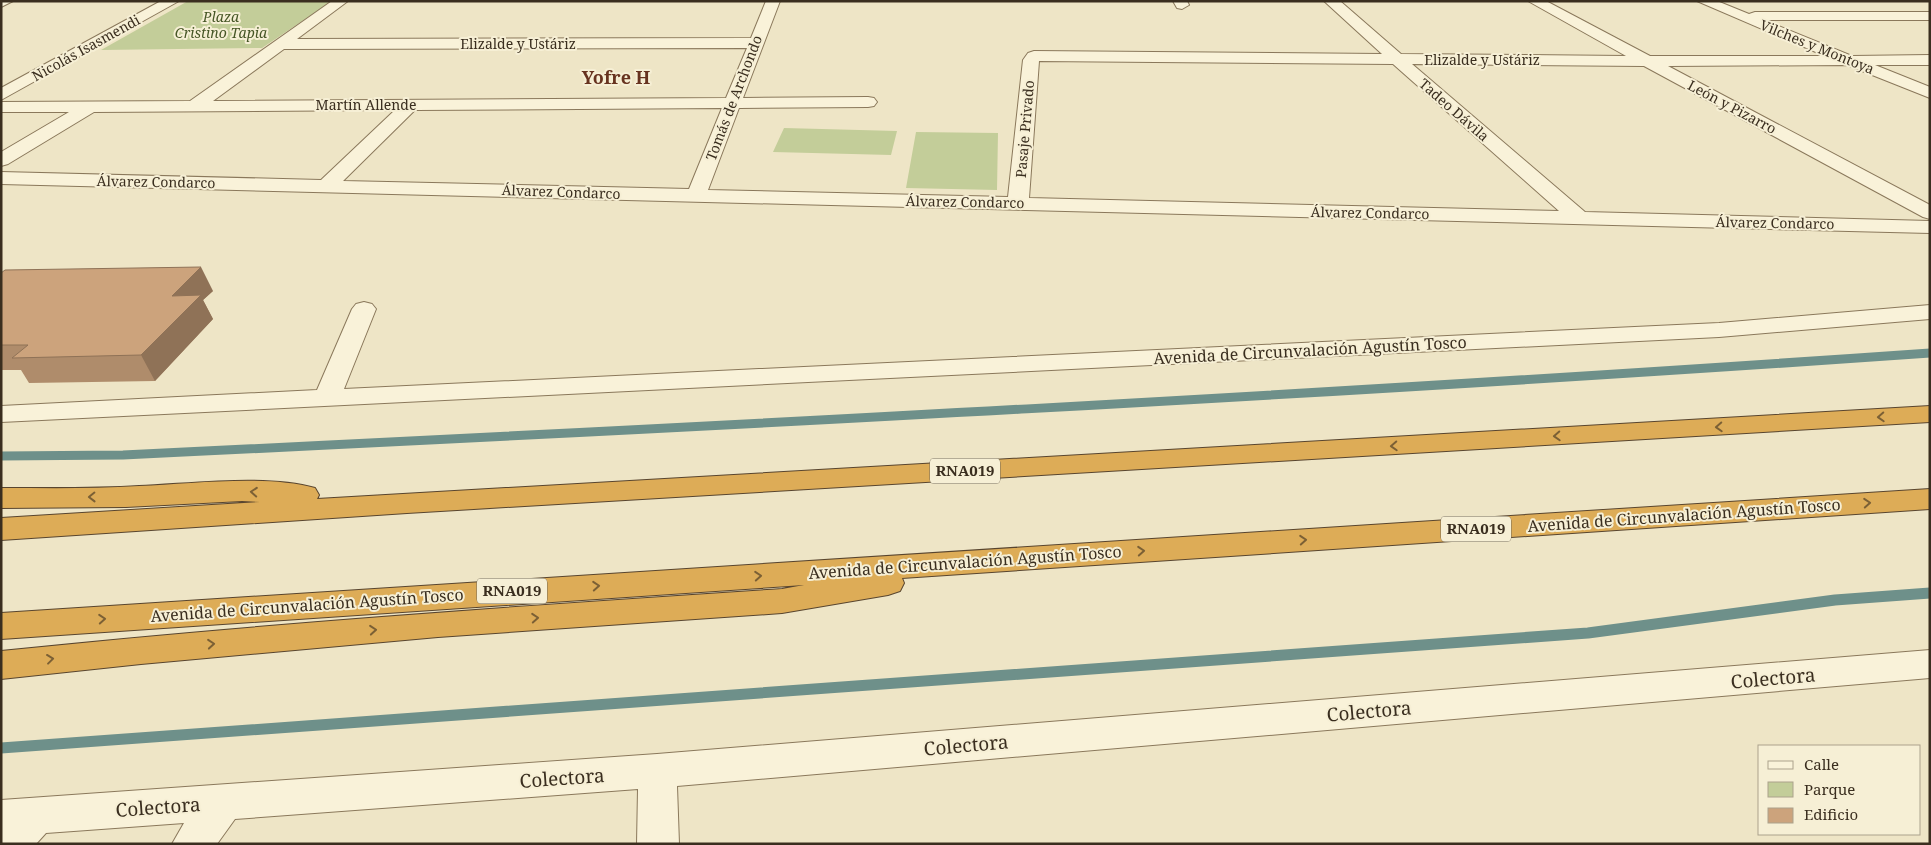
<svg xmlns="http://www.w3.org/2000/svg" width="1931" height="845" font-family="'Noto Serif',serif">
<style>
.green{fill:#c3cd99}
.lines{fill:none;stroke-linecap:round;stroke-linejoin:round}
.stream-far1{stroke:#6e908a;stroke-width:9}
.stream{stroke:#6e908a;stroke-width:11}
.minor-casing{stroke:#8a785b;stroke-width:2}
.highway-casing{stroke:#58452f;stroke-width:2}
.minor{fill:#f9f2d9;fill-rule:evenodd}
.highway{fill:#ddac57;fill-rule:evenodd}
.wall{fill:#af8c6b}
.shaded-wall{fill:#8f7257}
.building{fill:#cca37c;stroke:#8f7257}
.oneway{stroke:#7b6035}
.labels{text-anchor:middle;stroke-width:4;stroke-linejoin:round;paint-order:stroke}
.far-park-label{font-size:14px;font-style:italic;fill:#465626;stroke:#f6efd5}
.far-street-label{font-size:14px;fill:#3a2e1f;stroke:#f6efd5}
.shield{fill:#f6efd5;stroke:#726856;stroke-width:1}
.shield-label{font-size:15px;font-weight:bold;fill:#3a2e1f}
.street-label{font-size:16px;fill:#3a2e1f;stroke:#f6efd5}
.far-district-label{font-size:18px;font-weight:bold;fill:#67331f;stroke:#f6efd5}
.near-street-label{font-size:19px;fill:#3a2e1f;stroke:#f6efd5}
</style>
<rect width="100%" height="100%" fill="#eee5c6"/>
<path class="green" d="M188,1h144l-70,47 -161,2z
M784,128l113,3 -6,24 -118,-3z
M916,132l82,1 -1,57 -91,-2z"/>
<g class="lines">
<path class="stream-far1" d="M1,456l122,-1c603,-29 1205,-60 1807,-102"/>
<path class="stream" d="M1,748l1587,-115 247,-33 95,-7"/>
<defs>
<path id="minor" d="M1,1h12l-12,6z
M161,1h18l-178,99v-12z
M332,1h16l-51,38 454,-1 15,-37h14l-37,97 125,-1 6,1 3,4 -3,4 -6,1 -129,1 -31,82 300,7 15,-137 5,-7 6,-2 348,3 -58,-53h16l61,53 225,2 -98,-55h18l104,55h175l-128,-55h20l32,13 6,-2h175v8h-166l88,36 78,-1v10h-55l55,22v11l-83,-33 -179,1 262,139v14l-7,-2 -279,-151 -232,-2 173,148 345,9v12l-1929,-49v-12l320,8 74,-70 -301,2 -86,52 -7,2v-14l68,-40h-68v-10l189,-1zM747,48l-21,50 -513,3 71,-52zM1039,61l354,3 166,147 -530,-13zM722,108l-33,81 -346,-8 72,-71z
M1173,1h14l2,4 -7,4 -5,-1z
M364,302l8,2 4,5 -32,80 1375,-66 211,-18v14l-211,18 -1718,85v-16l316,-16 35,-81 4,-5z
M1930,650v28l-1253,108 2,58h-42l1,-55 -403,30 -18,25h-45l12,-21 -138,10 -10,11h-35v-44l656,-46z"/>
<path id="highway" d="M1930,406v16l-1523,91 -406,27v-22l259,-16 -18,-1 -116,6 -125,1v-20c46,0 92,1 138,-2 52,-2 126,-12 176,2l4,7 -2,4z
M1930,489v20l-1028,69 2,5 -4,8 -12,4 -106,18 -344,24 -297,27 -140,15v-28c260,-27 520,-45 781,-62l22,-4 -803,54v-26z"/>
</defs>
<use href="#minor" class="minor-casing"/>
<use href="#highway" class="highway-casing"/>
<use href="#minor" class="minor"/>
<use href="#highway" class="highway"/>
</g>
<path class="wall" d="M1,273l212,18 -10,9 10,19 -58,62 -126,2 -8,-13h-20z"/>
<path class="shaded-wall" d="M201,267l12,24 -10,9 10,19 -58,62 -14,-26 31,-59z"/>
<path class="building" d="M201,267l-29,29 29,-1 -60,60 -129,3 16,-13h-27v-72l4,-3z"/>
<defs><path id="oneway-chevron" d="M-2-3.5L2.5 0L-2 3.5" fill="none" stroke-width="1.6" stroke-linecap="round" stroke-linejoin="round" transform="scale(1.25)"/></defs>
<g class="oneway">
<use href="#oneway-chevron" transform="translate(1881 417) rotate(177)"/>
<use href="#oneway-chevron" transform="translate(1719 427) rotate(177)"/>
<use href="#oneway-chevron" transform="translate(1557 436) rotate(177)"/>
<use href="#oneway-chevron" transform="translate(1394 446) rotate(177)"/>
<use href="#oneway-chevron" transform="translate(254 492) rotate(-176)"/>
<use href="#oneway-chevron" transform="translate(92 497) rotate(179)"/>
<use href="#oneway-chevron" transform="translate(1867 503) rotate(-4)"/>
<use href="#oneway-chevron" transform="translate(1303 540) rotate(-4)"/>
<use href="#oneway-chevron" transform="translate(1141 551) rotate(-4)"/>
<use href="#oneway-chevron" transform="translate(758 576) rotate(-4)"/>
<use href="#oneway-chevron" transform="translate(596 586) rotate(-4)"/>
<use href="#oneway-chevron" transform="translate(535 618) rotate(-4)"/>
<use href="#oneway-chevron" transform="translate(102 619) rotate(-4)"/>
<use href="#oneway-chevron" transform="translate(373 630) rotate(-5)"/>
<use href="#oneway-chevron" transform="translate(211 644) rotate(-5)"/>
<use href="#oneway-chevron" transform="translate(50 659) rotate(-7)"/>
</g>
<g class="labels">
<g class="far-park-label">
<text x="221" y="22">Plaza<tspan x="221" dy="16">Cristino Tapia</tspan></text>
</g>
<g class="far-street-label">
<text x="518" y="49">Elizalde y Ustáriz</text>
<text transform="translate(1817 47) rotate(22)" y="5">Vilches y Montoya</text>
<text transform="translate(86 48) rotate(-29)" y="5">Nicolás Isasmendi</text>
<text x="1482" y="65">Elizalde y Ustáriz</text>
<text transform="translate(734 98) rotate(-69)" y="5">Tomás de Archondo</text>
<text x="366" y="110">Martín Allende</text>
<text transform="translate(1732 107) rotate(28)" y="5">León y Pizarro</text>
<text transform="translate(1454 110) rotate(41)" y="5">Tadeo Dávila</text>
<text transform="translate(1025 129) rotate(-85)" y="5">Pasaje Privado</text>
<text transform="translate(156 182) rotate(1)" y="5">Álvarez Condarco</text>
<text transform="translate(561 192) rotate(2)" y="5">Álvarez Condarco</text>
<text transform="translate(965 202) rotate(1)" y="5">Álvarez Condarco</text>
<text transform="translate(1370 213) rotate(1)" y="5">Álvarez Condarco</text>
<text transform="translate(1775 223) rotate(1)" y="5">Álvarez Condarco</text>
</g>
<g class="shield">
<rect x="930" y="458.5" width="70" height="25" rx="4"/>
<rect x="1441" y="516.5" width="70" height="25" rx="4"/>
<rect x="477" y="578.5" width="70" height="25" rx="4"/>
</g>
<g class="shield-label">
<text x="965" y="476">RNA019</text>
<text x="1476" y="534">RNA019</text>
<text x="512" y="596">RNA019</text>
</g>
<g class="street-label">
<text transform="translate(1310 350) rotate(-3)" y="6">Avenida de Circunvalación Agustín Tosco</text>
<text transform="translate(1684 515) rotate(-4)" y="6">Avenida de Circunvalación Agustín Tosco</text>
<text transform="translate(965 562) rotate(-4)" y="6">Avenida de Circunvalación Agustín Tosco</text>
<text transform="translate(307 605) rotate(-4)" y="6">Avenida de Circunvalación Agustín Tosco</text>
</g>
<g class="far-district-label">
<text x="616" y="84">Yofre H</text>
</g>
<g class="near-street-label">
<text transform="translate(1773 678) rotate(-5)" y="7">Colectora</text>
<text transform="translate(1369 711) rotate(-5)" y="7">Colectora</text>
<text transform="translate(966 745) rotate(-5)" y="7">Colectora</text>
<text transform="translate(562 778) rotate(-4)" y="7">Colectora</text>
<text transform="translate(158 807) rotate(-4)" y="7">Colectora</text>
</g>
</g>
<rect width="1931" height="845" fill="none" stroke="#3a2e1f" stroke-width="5"/>
<rect x="1758" y="745" width="162" height="90" fill="#f6efd5" stroke="#aba28c"/>
<rect x="1768" y="761" width="25" height="8" fill="#f9f2d9" stroke="#aba28c"/>
<text x="1804" y="770" font-size="15" fill="#3a2e1f">Calle</text>
<rect x="1768" y="782" width="25" height="15" fill="#c3cd99" stroke="#aba28c"/>
<text x="1804" y="795" font-size="15" fill="#3a2e1f">Parque</text>
<rect x="1768" y="808" width="25" height="15" fill="#cca37c" stroke="#aba28c"/>
<text x="1804" y="820" font-size="15" fill="#3a2e1f">Edificio</text>
</svg>
